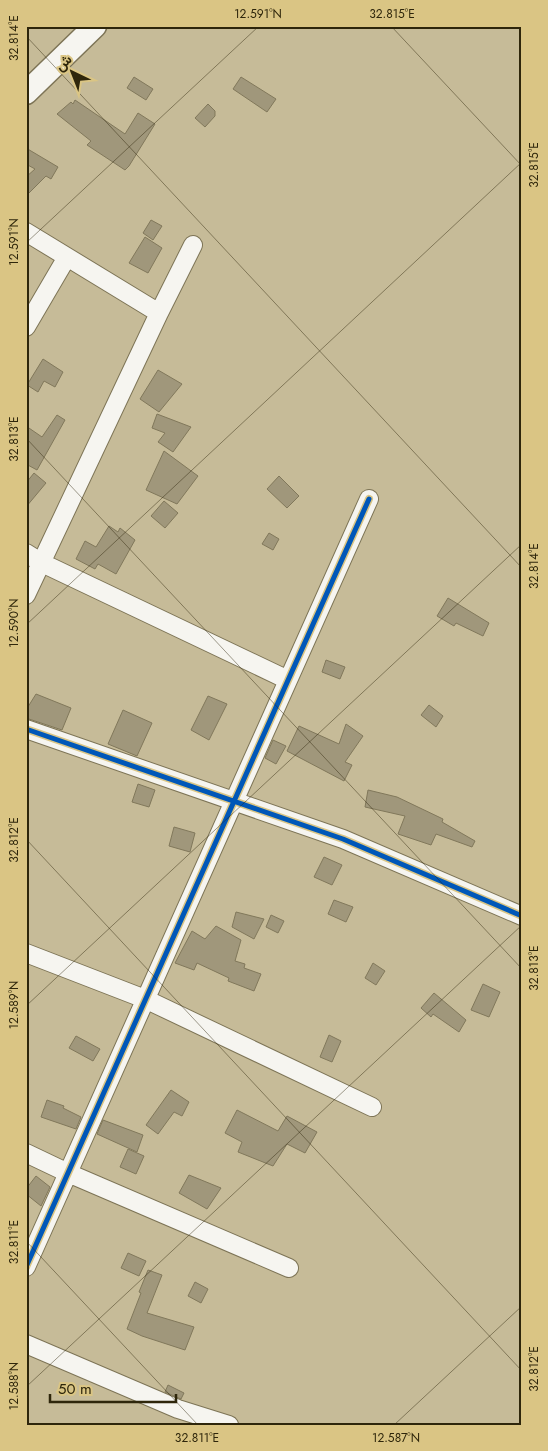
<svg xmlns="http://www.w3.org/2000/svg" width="548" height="1451" font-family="Jost,Vazirmatn,sans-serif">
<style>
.building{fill:#a0977b;stroke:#81785b}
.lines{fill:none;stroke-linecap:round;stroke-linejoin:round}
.minor-casing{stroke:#7d7456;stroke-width:20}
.tertiary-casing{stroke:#7d7456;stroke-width:25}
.minor{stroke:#f6f5f0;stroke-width:18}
.tertiary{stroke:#f6f5f0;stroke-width:22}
.cycleway-casing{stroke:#dac584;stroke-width:8}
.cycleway{stroke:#0057b8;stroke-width:5}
.ticks{fill:none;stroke:#2e260b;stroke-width:1;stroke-opacity:0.45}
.neatline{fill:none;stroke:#2e260b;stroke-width:2}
.ticks-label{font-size:12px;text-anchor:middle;fill:#2e260b}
</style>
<rect width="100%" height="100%" fill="#c6bb98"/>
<path class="building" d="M134,77l19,12 -7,11 -19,-12z
M241,77l35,22 -9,13 -34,-23z
M75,100l50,34 13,-21 17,11 -26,42 -4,4 -38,-25 4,-4 -34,-27 14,-12 2,2z
M208,104l7,7v5l-10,11 -10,-9z
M26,148l32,19 -7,12 -5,-3 -20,20v-19l9,-8 -9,-5z
M151,220l11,6 -9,14 -10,-7z
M145,237l17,11 -14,25 -19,-10z
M43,359l20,13 -8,15 -11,-6 -6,11 -11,-7z
M158,370l24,14 -23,28 -19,-13z
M157,414l34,13 -18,25 -15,-10 7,-9 -13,-5z
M57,415l8,5 -28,50 -11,-6v-38l16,11z
M164,451l34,25 -21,28 -31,-14z
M34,473l12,10 -20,24v-24z
M279,476l20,20 -12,12 -20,-19z
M164,501l14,12 -13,15 -14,-12z
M109,526l9,6 2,-4 15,12 -19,34 -18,-10 -3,5 -19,-10 9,-18 11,6z
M269,533l10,6 -6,11 -11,-6z
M448,598l41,25 -6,13 -27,-13 -2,3 -17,-10z
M326,660l19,7 -5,12 -18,-7z
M36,694l35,14 -9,22 -36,-12v-8z
M208,696l19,8 -18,36 -18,-10z
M429,705l14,11 -7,11 -15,-12z
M123,710l29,13 -15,33 -29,-12z
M346,724l17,12 -18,26 7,3 -8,16 -57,-30 12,-25 40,18z
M273,740l13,6 -10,18 -11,-6z
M138,784l17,6 -6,17 -17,-5z
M368,790l29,7 46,22 -1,3 33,19 -3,6 -36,-13 -5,11 -33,-11 7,-18 -40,-9z
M174,827l21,6 -5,19 -21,-6z
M324,857l18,8 -10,20 -18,-8z
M334,900l19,7 -7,15 -18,-8z
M236,912l28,7 -10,20 -22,-12z
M271,915l13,6 -6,12 -12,-6z
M216,926l25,14 -6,21 10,3 -1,4 17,6 -7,17 -26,-10 1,-3 -32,-15 -3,7 -19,-7 17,-32 13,8z
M373,963l12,8 -9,14 -11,-7z
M483,984l17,8 -11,25 -18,-7z
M434,993l32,27 -7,12 -26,-18 -2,3 -10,-9z
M329,1035l12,6 -9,21 -12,-5z
M76,1036l24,13 -7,12 -24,-13z
M171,1090l18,12 -7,14 -8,-4 -16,22 -12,-9z
M47,1100l17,6 -1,2 18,9 -5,12 -35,-12z
M237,1110l41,21 9,-15 30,16 -12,21 -18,-9 -14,22 -35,-14 4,-10 -17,-9z
M103,1120l40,15 -6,17 -40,-18z
M128,1149l16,7 -8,18 -16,-7z
M189,1175l32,13 -14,21 -28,-16z
M36,1176l14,11 -9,19 -15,-12v-5z
M128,1253l18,8 -7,15 -18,-8z
M148,1270l14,5 -15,38 47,14 -9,23 -43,-14 -15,-7 14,-36 -2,-1z
M195,1282l13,7 -7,14 -13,-7z
M168,1385l16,8 -3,6 -16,-7z"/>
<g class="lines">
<defs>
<path id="minor" d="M26,232l133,81
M26,327l41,-70
M26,553l16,10 246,117
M26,595l133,-282 34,-68
M26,729l317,110 179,77
M26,953l119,46 227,108
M26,1153l42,20 221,95
M26,1267l343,-768
M26,1344l152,65 51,16"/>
<path id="tertiary" d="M26,93l69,-67"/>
</defs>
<use href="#minor" class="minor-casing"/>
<use href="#tertiary" class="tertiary-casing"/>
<use href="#minor" class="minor"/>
<use href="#tertiary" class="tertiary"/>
<defs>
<path id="cycleway" d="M26,729l317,110 179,77
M26,1267l343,-768"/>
</defs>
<use href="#cycleway" class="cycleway-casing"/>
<use href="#cycleway" class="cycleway"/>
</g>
<path class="ticks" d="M391,26l131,140M26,36l496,532M26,243l233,-217M26,438l496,531M26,625l496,-463M26,839l496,532M26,1006l496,-462M26,1241l172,184M26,1387l496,-462M394,1425l128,-119"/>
<rect width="548" height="1451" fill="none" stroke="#dac584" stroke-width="55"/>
<g transform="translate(72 72) rotate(317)" stroke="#dac584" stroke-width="4" paint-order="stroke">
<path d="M0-4L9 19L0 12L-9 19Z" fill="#2e260b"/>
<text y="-8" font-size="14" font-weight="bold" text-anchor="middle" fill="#2e260b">ش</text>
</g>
<path d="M50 1394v8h126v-8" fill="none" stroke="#2e260b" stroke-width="2.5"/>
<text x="58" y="1394" font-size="15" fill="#2e260b" stroke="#dac584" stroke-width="4" paint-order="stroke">50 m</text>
<rect x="28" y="28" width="492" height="1396" class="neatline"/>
<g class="ticks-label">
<text x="258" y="18">12.591°N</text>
<text x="392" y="18">32.815°E</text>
<text transform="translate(14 38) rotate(-90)" y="4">32.814°E</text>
<text transform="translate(534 165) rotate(-90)" y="4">32.815°E</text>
<text transform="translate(14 242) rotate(-90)" y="4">12.591°N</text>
<text transform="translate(14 439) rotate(-90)" y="4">32.813°E</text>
<text transform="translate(534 566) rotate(-90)" y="4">32.814°E</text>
<text transform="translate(14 623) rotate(-90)" y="4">12.590°N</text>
<text transform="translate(14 840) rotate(-90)" y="4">32.812°E</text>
<text transform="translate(534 968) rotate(-90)" y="4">32.813°E</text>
<text transform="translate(14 1005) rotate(-90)" y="4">12.589°N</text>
<text transform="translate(14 1242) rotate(-90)" y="4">32.811°E</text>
<text transform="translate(534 1369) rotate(-90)" y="4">32.812°E</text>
<text transform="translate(14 1386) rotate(-90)" y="4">12.588°N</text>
<text x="197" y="1442">32.811°E</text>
<text x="396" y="1442">12.587°N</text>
</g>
</svg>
